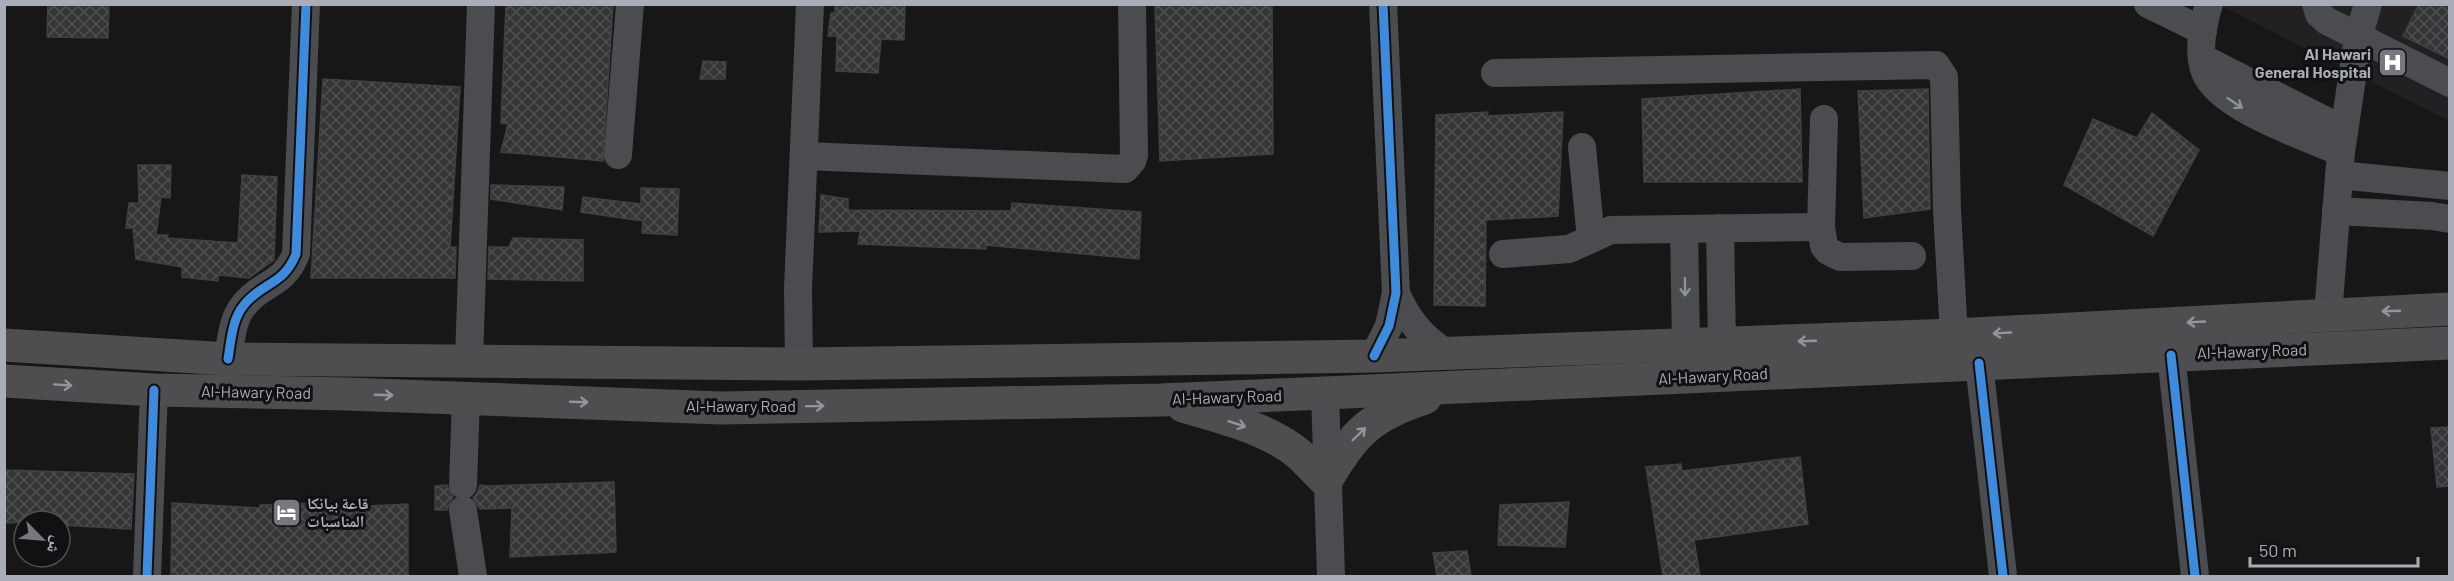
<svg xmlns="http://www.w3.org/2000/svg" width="2454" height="581" font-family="Barlow,'Noto Naskh Arabic',sans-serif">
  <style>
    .built { fill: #212123 }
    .building { fill: url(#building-cross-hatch); stroke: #3f4043; stroke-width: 1.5 }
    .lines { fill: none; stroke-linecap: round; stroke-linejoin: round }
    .minor { stroke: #4b4c50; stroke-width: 28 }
    .highway { stroke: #4e4e51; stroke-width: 33 }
    .cycleway-casing { stroke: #111113; stroke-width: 13 }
    .cycleway { stroke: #408adc; stroke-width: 9 }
    .oneway { stroke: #8c9099 }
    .oneway2 { stroke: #92959e }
    .labels { text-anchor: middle; stroke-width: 6; stroke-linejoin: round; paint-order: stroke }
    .poi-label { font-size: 16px; font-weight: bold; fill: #a8adb8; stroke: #111113; text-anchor: end }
    .street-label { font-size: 16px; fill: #a8adb8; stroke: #111113 }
  </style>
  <defs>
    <pattern id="building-cross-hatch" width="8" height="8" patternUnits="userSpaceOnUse" patternTransform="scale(1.5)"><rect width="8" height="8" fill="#353536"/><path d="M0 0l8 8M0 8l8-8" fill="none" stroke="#4f5051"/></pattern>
  </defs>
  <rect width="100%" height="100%" fill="#171717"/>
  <path class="built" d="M2220 5H2449V121Z"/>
  <g class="building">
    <path d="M48 4H109L108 38 47 37Z"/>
    <path d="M506 4H613L603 161 501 152 508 124 501 123Z"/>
    <path d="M835 4H905L904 40 881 39 878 73 836 71 837 36H828L831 13H835Z"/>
    <path d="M1155 4H1272L1273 154 1160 161Z"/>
    <path d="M2419 4H2450V59L2403 36Z"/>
    <path d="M703 61 726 62 725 79H700Z"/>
    <path d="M323 79 460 87 450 247H456L455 278H311Z"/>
    <path d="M1800 89 1802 182H1644L1642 99Z"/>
    <path d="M1928 89 1930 209 1864 218 1858 91Z"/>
    <path d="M1488 112 1487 116 1563 112 1558 216 1486 220 1485 306 1434 305 1436 115Z"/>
    <path d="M2152 113 2199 150 2153 236 2064 185 2093 119 2137 138Z"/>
    <path d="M138 165H171L170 198 161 197 156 235H168L167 238 238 243 242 175 277 177 274 260 249 278 218 275V281L182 277V267L136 259 133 228H126L129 203H139Z"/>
    <path d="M491 185 564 187 562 210 491 199Z"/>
    <path d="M641 188 679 189 677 235 642 233 643 221 581 212 583 197 641 204Z"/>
    <path d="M821 195 848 199V210L1011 211 1012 203 1141 212 1139 259 986 245V249L858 244 860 231 819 232Z"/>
    <path d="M513 238 583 240V281L488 279 489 247H509Z"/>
    <path d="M2450 427V486L2437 487 2431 428Z"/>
    <path d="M1800 457 1808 524 1694 540 1700 576H1663L1646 467 1681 464 1682 471Z"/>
    <path d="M4 470 134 474 131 529 60 525V521L4 523Z"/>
    <path d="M614 482 616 552 510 557 512 508 480 509 473 498 477 493 480 485 488 486Z"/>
    <path d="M447 485 453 497 447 510H435V486Z"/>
    <path d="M1569 502 1565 547 1498 545 1500 505Z"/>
    <path d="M172 503 260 508V505L328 503V508L408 504V576H171Z"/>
    <path d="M1467 551 1471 576H1437L1433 553Z"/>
  </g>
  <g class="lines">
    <g class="minor">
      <path d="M2148 4 2203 31"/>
      <path d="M2209 4C2203 24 2197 52 2205 72 2219 108 2306 137 2341 152"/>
      <path d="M2316 4 2319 14 2327 21 2450 83"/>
      <path d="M2202 58 2344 130"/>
      <path d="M1495 73 1936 65 1944 77 1947 210 1954 335"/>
      <path d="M1824 119 1821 227 1824 246 1828 251 1840 257 1912 256"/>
      <path d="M1582 147 1591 239"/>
      <path d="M618 155 630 4"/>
      <path d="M804 156 1125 169 1132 161 1134 155 1132 4"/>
      <path d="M2339 175 2450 186"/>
      <path d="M2336 211 2432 216 2450 219"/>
      <path d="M1720 228 1722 344"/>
      <path d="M1684 229 1686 345"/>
      <path d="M1503 254 1569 249 1611 230 1821 227"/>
      <path d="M1396 293C1407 319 1422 338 1447 353"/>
      <path d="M2328 314 2341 152 2358 38 2368 4"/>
      <path d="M2171 355 2195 576"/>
      <path d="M1374 356 1389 326 1396 293 1383 4"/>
      <path d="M228 359C231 341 232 319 244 305 262 282 283 286 296 254L306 4"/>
      <path d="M469 360 481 4"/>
      <path d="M1979 363 2003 576"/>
      <path d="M799 364 798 289 810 4"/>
      <path d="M1325 393 1331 576"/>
      <path d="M463 485 466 398"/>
      <path d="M463 510 473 576"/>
      <path d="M147 576 154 390"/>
    </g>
    <g class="highway">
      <path d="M4 345 228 359 799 364 1374 356 1954 335 2450 309"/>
      <path d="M4 381 154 390 347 394 721 408 1161 400 1325 393 2450 343"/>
      <path d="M1183 406C1221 418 1269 428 1300 455 1309 463 1317 473 1326 481 1353 433 1372 415 1425 398"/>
    </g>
    <defs>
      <g id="cycleway">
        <path d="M2171 355 2195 576"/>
        <path d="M1374 356 1389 326 1396 293 1383 4"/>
        <path d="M228 359C231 341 232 319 244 305 262 282 283 286 296 254L306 4"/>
        <path d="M1979 363 2003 576"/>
        <path d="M147 576 154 390"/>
      </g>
    </defs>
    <use href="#cycleway" class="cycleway-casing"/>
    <use href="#cycleway" class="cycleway"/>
  </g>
  <defs><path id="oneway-shaft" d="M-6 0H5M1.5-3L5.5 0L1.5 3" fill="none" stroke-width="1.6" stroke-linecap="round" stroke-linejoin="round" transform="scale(1.5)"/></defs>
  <g class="oneway">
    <use href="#oneway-shaft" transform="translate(2235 103) rotate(34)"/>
    <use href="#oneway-shaft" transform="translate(1685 287) rotate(89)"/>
  </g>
  <g class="oneway2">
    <use href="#oneway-shaft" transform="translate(2391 311) rotate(178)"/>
    <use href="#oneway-shaft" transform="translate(2196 322) rotate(177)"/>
    <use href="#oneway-shaft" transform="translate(2002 333) rotate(177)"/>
    <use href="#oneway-shaft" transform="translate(1807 341) rotate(178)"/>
    <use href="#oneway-shaft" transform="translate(63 385) rotate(4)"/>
    <use href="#oneway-shaft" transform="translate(384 395) rotate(2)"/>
    <use href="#oneway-shaft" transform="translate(579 402) rotate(2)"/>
    <use href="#oneway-shaft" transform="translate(815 406) rotate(-1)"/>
    <use href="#oneway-shaft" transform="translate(1237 424) rotate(18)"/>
    <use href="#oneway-shaft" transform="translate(1359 434) rotate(-44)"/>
  </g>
  <defs>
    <symbol id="hospital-square" viewBox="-11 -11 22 22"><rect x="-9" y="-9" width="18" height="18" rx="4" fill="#757880" stroke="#111113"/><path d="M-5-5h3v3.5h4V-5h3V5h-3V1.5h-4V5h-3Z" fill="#fff"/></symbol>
    <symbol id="hotel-square" viewBox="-11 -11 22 22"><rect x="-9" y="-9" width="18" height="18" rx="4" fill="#757880" stroke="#111113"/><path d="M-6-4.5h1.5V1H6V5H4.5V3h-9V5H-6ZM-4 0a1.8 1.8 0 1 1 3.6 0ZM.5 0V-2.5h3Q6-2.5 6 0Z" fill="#fff"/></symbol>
  </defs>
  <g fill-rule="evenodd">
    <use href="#hospital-square" x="2376" y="46" width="33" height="33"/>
    <use href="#hotel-square" x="270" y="496" width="33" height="33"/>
  </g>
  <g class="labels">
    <g class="poi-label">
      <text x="2371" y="60">Al Hawari<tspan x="2371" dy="18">General Hospital</tspan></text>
      <text x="307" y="509" text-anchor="start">قاعة بيانكا<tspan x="307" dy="18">المناسبات</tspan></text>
    </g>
    <g class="street-label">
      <text transform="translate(2252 351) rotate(-2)" y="6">Al-Hawary Road</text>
      <text transform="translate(1713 376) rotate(-3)" y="6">Al-Hawary Road</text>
      <text transform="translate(256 392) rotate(1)" y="6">Al-Hawary Road</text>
      <text transform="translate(1227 397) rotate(-2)" y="6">Al-Hawary Road</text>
      <text x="741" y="412">Al-Hawary Road</text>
    </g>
  </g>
  <rect width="2454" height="581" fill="none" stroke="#a8adb8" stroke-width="12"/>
  <g transform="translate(42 539) rotate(115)"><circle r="28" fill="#111113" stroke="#4d4f55" stroke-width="1.5"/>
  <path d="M0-4.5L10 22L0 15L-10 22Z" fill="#757880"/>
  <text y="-9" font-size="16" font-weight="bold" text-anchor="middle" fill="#a8adb8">ش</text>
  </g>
  <path d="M2250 557v9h168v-9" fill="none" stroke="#a8adb8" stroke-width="3"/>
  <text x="2259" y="557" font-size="18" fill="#a8adb8" stroke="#111113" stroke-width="4.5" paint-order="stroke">50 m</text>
</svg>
